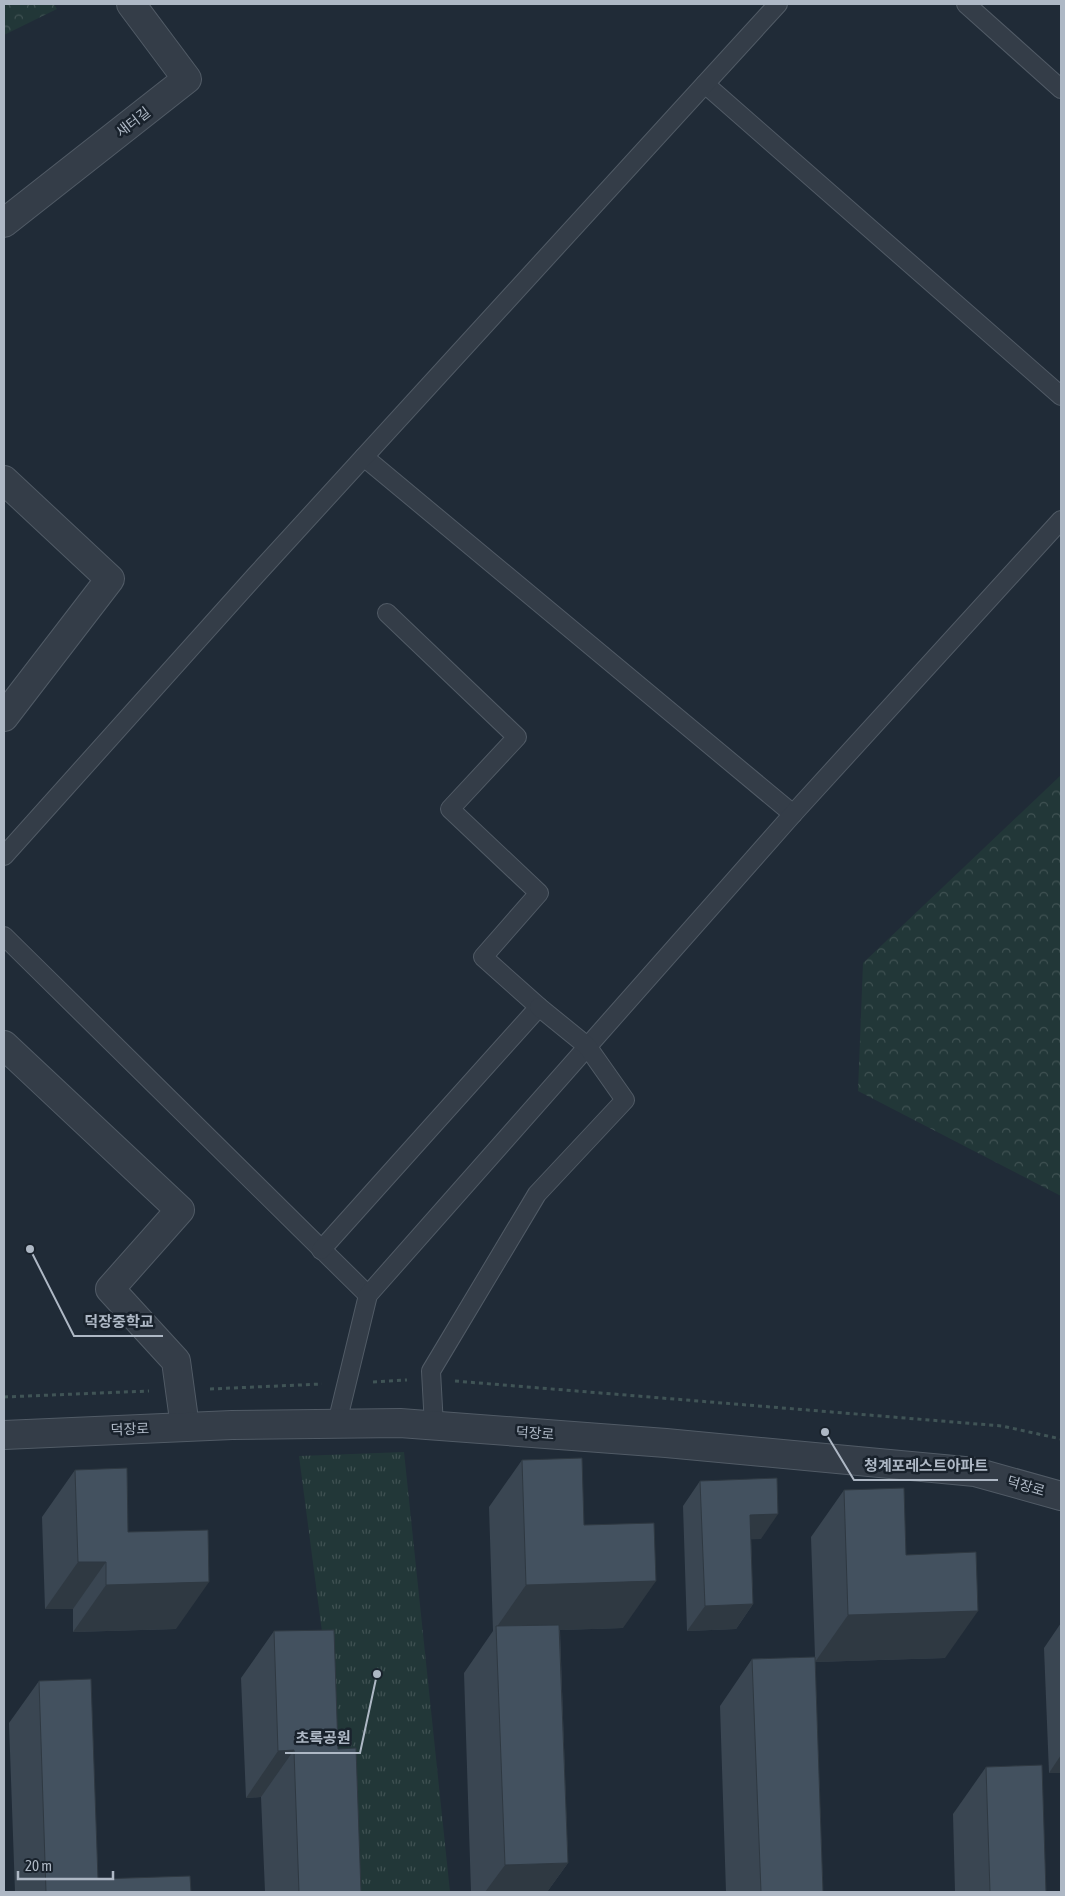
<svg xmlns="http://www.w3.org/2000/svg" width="1065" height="1896" font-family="'Asap Condensed','Noto Sans KR',sans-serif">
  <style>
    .forest { fill: url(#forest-crowns) }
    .park { fill: url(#park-tufts) }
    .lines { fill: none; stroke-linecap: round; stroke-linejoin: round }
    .service-casing { stroke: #515b66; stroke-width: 20 }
    .minor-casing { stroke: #515b66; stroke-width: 30 }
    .tertiary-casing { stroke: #515b66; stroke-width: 30 }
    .path { stroke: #405456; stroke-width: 3; stroke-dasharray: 4 4; stroke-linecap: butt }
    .service { stroke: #343d48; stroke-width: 18 }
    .minor { stroke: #343d48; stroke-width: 28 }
    .tertiary { stroke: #343d48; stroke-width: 28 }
    .wall { fill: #3a4652 }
    .shaded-wall { fill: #2f3942 }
    .building { fill: #43515f; stroke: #2f3942 }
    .labels { text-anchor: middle; stroke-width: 5; stroke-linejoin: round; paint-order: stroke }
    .street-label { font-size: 14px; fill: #aeb8c5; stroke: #19222c }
    .leader { fill: none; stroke: #aeb8c5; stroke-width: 2 }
    .callout-dot { fill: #aeb8c5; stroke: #19222c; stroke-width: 2 }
    .callout-label { font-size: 15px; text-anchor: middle; font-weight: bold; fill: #aeb8c5; stroke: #19222c; stroke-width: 5; stroke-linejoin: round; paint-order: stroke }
  </style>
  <defs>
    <pattern id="forest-crowns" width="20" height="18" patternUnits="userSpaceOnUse" patternTransform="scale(1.25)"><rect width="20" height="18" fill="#223738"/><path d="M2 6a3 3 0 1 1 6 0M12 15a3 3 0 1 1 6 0" fill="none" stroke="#405253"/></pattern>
    <pattern id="park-tufts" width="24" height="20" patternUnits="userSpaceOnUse" patternTransform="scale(1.25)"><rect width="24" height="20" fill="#223738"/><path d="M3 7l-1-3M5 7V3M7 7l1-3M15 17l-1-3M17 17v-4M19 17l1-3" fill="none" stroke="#405253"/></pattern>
  </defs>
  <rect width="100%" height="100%" fill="#202b37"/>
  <g class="forest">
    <path d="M4 4H54L57 9 4 35Z"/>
    <path d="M1061 775V1196L858 1091 863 963Z"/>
  </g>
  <path class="park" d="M404 1452 450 1892H356L299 1456Z"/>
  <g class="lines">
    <defs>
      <g id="service">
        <path d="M966 4 1061 89"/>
        <path d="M705 84 1061 396"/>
        <path d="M364 457 793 814"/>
        <path d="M4 856 256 575 778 4"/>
        <path d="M4 936 368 1295"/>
        <path d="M321 1250 539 1007 483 957 539 893 450 809 517 737 387 613"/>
        <path d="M337 1423 368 1295 793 814 1061 520"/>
        <path d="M434 1426 431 1371 537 1194 625 1100 587 1046 539 1007"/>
      </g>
      <g id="minor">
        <path d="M4 223 187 79 131 4"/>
        <path d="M4 480 110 579 4 717"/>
        <path d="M4 1045 180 1210 110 1289 176 1361 185 1427"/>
      </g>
      <path id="tertiary" d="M4 1435 232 1425 400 1423 666 1443 975 1472 1061 1496"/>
    </defs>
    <use href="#service" class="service-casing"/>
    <use href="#minor" class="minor-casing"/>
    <use href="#tertiary" class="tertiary-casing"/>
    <g class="path">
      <path d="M455 1381 1002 1426 1061 1439"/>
      <path d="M373 1382 407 1380"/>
      <path d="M210 1389 322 1384"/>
      <path d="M4 1397 149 1391"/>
    </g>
    <use href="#service" class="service"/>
    <use href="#minor" class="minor"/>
    <use href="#tertiary" class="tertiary"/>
  </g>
  <g class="wall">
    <path d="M522 1460 584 1525 623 1628 560 1630 568 1863 547 1892H471L464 1673 493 1631 489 1507Z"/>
    <path d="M75 1470 128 1532 176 1629 73 1632V1609H45L42 1517Z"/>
    <path d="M700 1481 761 1539H751L753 1604 736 1629 687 1631 683 1506Z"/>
    <path d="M844 1490 906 1555 945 1658 815 1662 823 1892H726L720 1706 752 1659 815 1657 811 1537Z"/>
    <path d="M1061 1623V1773H1049L1044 1648Z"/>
    <path d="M274 1631 338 1749 361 1892H265L261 1797 246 1798 241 1678Z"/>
    <path d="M39 1681 98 1879 191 1892H15L9 1723Z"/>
    <path d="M986 1767 1046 1892H955L953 1814Z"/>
  </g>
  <g class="shaded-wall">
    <path d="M778 1514 761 1539 733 1540 750 1515Z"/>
    <path d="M78 1562H106L73 1609H45Z"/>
    <path d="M656 1581 623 1628 497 1632 496 1628 526 1585Z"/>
    <path d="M209 1582 176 1629 73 1632 106 1585Z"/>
    <path d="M753 1604 736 1629 687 1631 705 1606Z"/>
    <path d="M978 1611 945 1658 815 1662 848 1615Z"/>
    <path d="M294 1750 261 1797 246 1798 278 1751Z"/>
    <path d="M1061 1755V1773H1049Z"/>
    <path d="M568 1863 547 1892H485L505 1865Z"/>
  </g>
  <g class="building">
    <path d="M582 1458 584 1525 654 1523 656 1581 526 1585 522 1460Z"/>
    <path d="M127 1468 128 1532 208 1530 209 1582 106 1585V1562H78L75 1470Z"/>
    <path d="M777 1478 778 1514 750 1515 753 1604 705 1606 700 1481Z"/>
    <path d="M904 1488 906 1555 976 1552 978 1611 848 1615 844 1490Z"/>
    <path d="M559 1625 568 1863 505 1865 496 1626Z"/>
    <path d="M334 1630 338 1749 356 1748 361 1892H299L294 1750 278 1751 274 1631Z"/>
    <path d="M815 1657 823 1892H761L752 1659Z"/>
    <path d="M91 1679 98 1879 190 1876 191 1892H46L39 1681Z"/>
    <path d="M1042 1765 1046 1892H990L986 1767Z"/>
  </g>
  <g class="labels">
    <g class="street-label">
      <text transform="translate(133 122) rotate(-38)" y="5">새터길</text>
      <text transform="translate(130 1429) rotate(-2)" y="5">덕장로</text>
      <text transform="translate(535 1433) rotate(4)" y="5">덕장로</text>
      <text transform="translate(1026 1486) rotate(16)" y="5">덕장로</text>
    </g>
  </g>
  <path class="leader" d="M30 1249L74 1336H163M825 1432L854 1480H998M377 1674L360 1753H285"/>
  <g class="callout-dot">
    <circle cx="30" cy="1249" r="5"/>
    <circle cx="825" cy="1432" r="5"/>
    <circle cx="377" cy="1674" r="5"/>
  </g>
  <g class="callout-label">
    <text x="119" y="1327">덕장중학교</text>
    <text x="926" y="1471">청계포레스트아파트</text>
    <text x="323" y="1743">초록공원</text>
  </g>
  <rect width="1065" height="1896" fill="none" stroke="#aeb8c5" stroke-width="10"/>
  <path d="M18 1871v8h95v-8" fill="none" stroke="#aeb8c5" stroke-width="2.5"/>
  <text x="25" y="1871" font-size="15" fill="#aeb8c5" stroke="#19222c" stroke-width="4" paint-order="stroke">20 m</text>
</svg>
